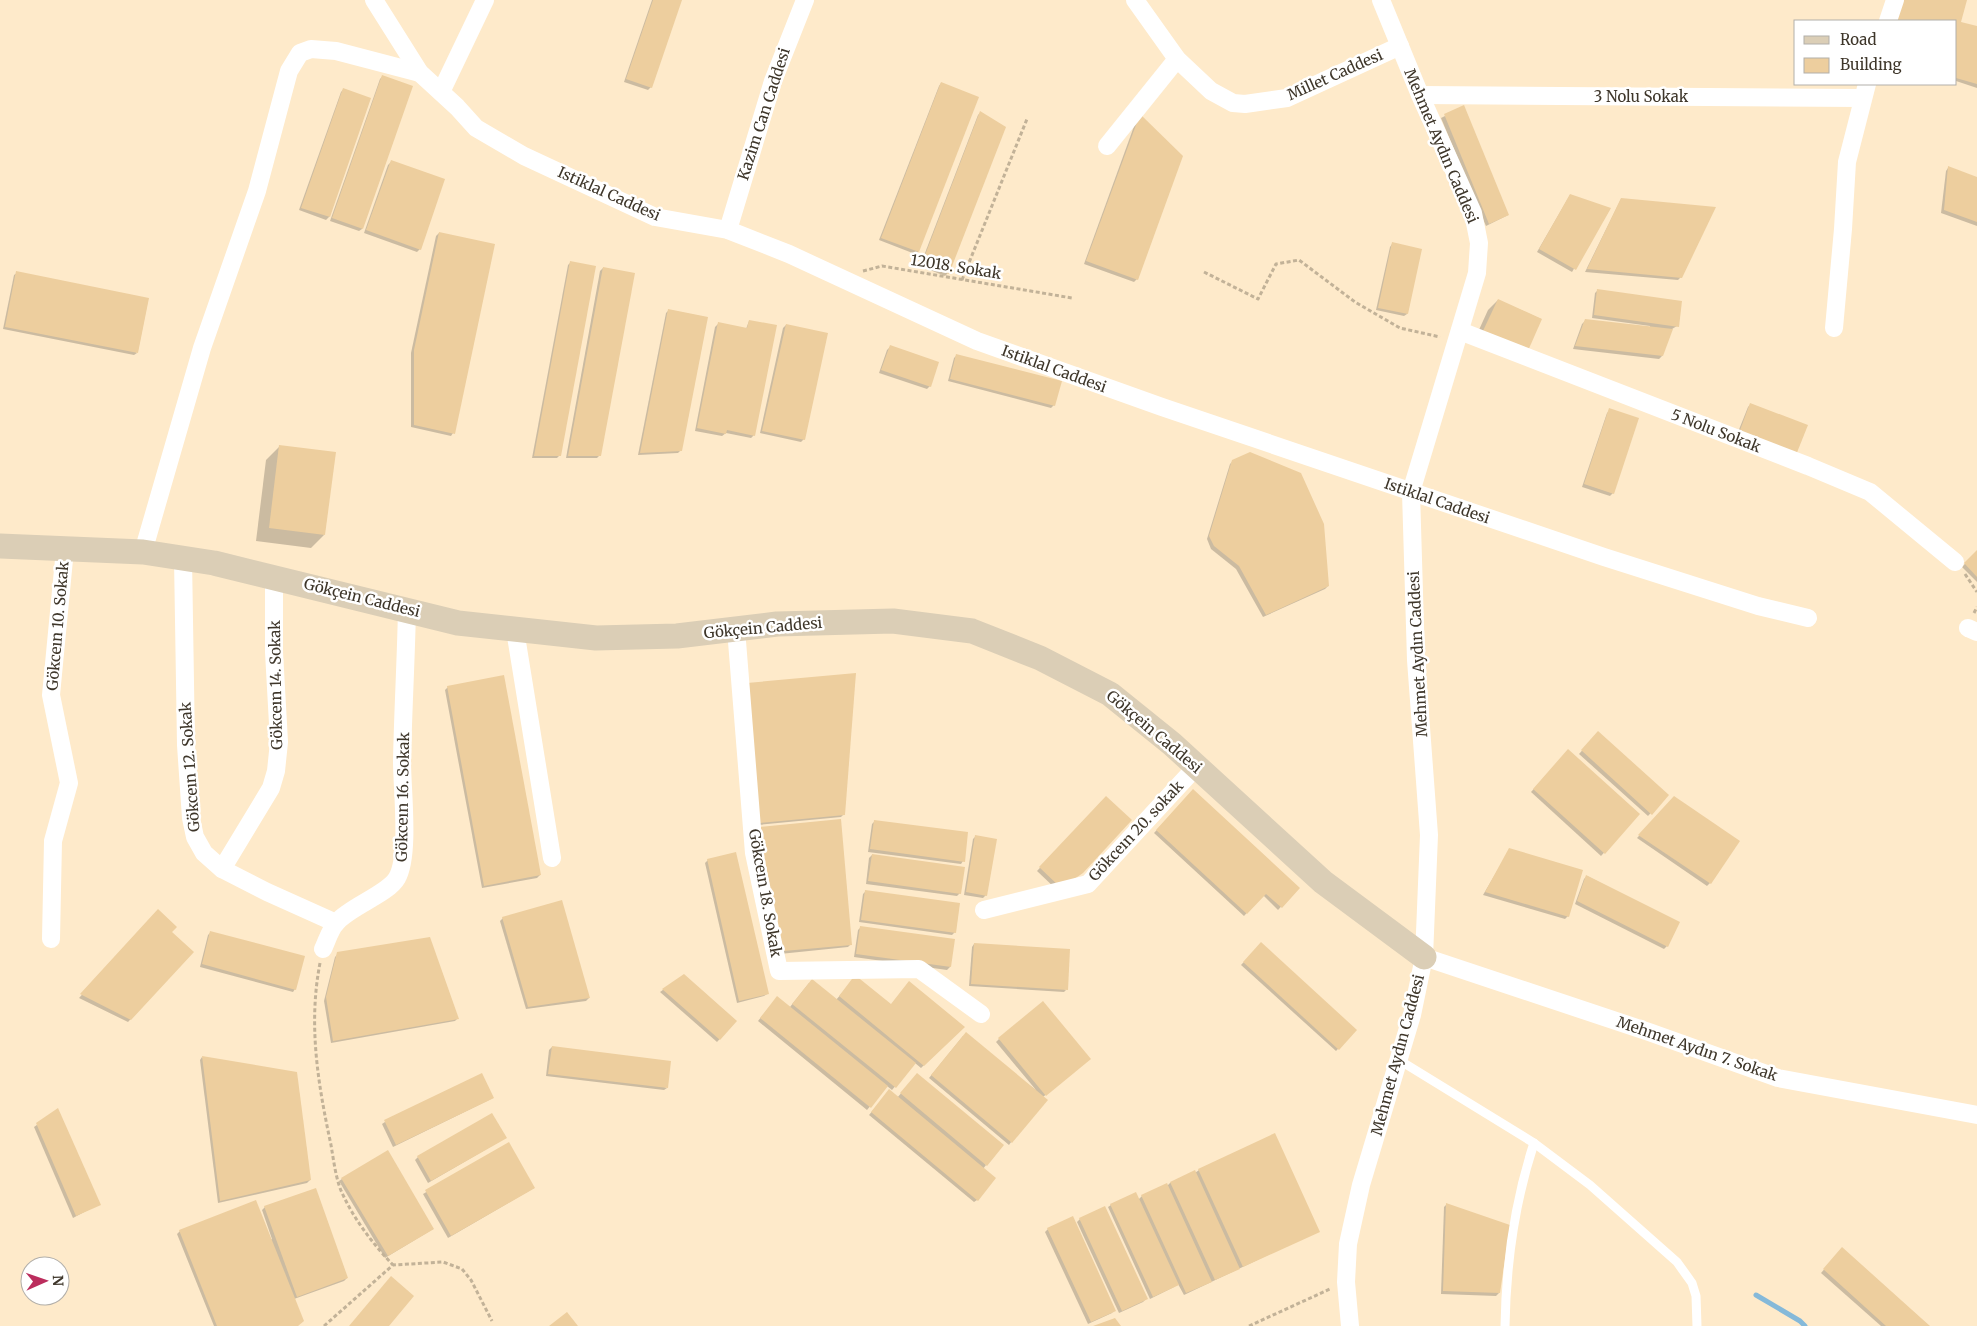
<svg xmlns="http://www.w3.org/2000/svg" width="1977" height="1326" font-family="Merriweather,serif">
  <style>
    .shadow { fill: #0003 }
    .lines { fill: none; stroke-linecap: round; stroke-linejoin: round }
    .stream { stroke: #85b9d9; stroke-width: 5 }
    .building { fill: #edce9e }
    .path { stroke: #c2b298; stroke-width: 3; stroke-dasharray: 4 2.5; stroke-linecap: butt }
    .lane { stroke: #fff; stroke-width: 9 }
    .street { stroke: #fff; stroke-width: 18 }
    .secondary { stroke: #dbceb6; stroke-width: 25 }
    .labels { text-anchor: middle; stroke-width: 5; stroke-linejoin: round; paint-order: stroke }
    .street-label { font-size: 15px; fill: #3e362a; stroke: #fff }
  </style>
  <rect width="100%" height="100%" fill="#feeaca"/>
  <g class="shadow">
    <path d="M652 0H681L651 87 648 90 624 82Z"/>
    <path d="M1965 0 1959 22 1977 28V88L1956 81V21H1894Z"/>
    <path d="M383 76 362 229 359 231 330 221 380 79Z"/>
    <path d="M941 83 918 252 915 254 879 240 939 86Z"/>
    <path d="M344 89 370 99 329 217 326 220 299 210 341 92Z"/>
    <path d="M1463 107 1508 215 1486 226 1441 118Z"/>
    <path d="M980 113 948 273 945 276 920 266 978 115Z"/>
    <path d="M1137 118V279L1134 282 1084 264Z"/>
    <path d="M391 162 420 249 417 252 364 233 388 165Z"/>
    <path d="M1948 168 1977 178V226L1941 213 1946 171Z"/>
    <path d="M1570 195 1610 209 1572 272 1537 252Z"/>
    <path d="M1621 199 1681 277 1678 280 1585 272Z"/>
    <path d="M439 233 453 433 451 436 411 427V353L436 236Z"/>
    <path d="M1392 244 1407 314 1404 316 1376 310 1390 247Z"/>
    <path d="M571 262 560 455 557 458H532L568 265Z"/>
    <path d="M603 268 600 455 597 458H566L600 271Z"/>
    <path d="M17 273 137 353 134 355 3 329 14 275Z"/>
    <path d="M1598 290 1677 326 1672 329 1662 356 1659 359 1573 349 1582 324 1585 321 1650 328V326L1592 318 1595 293Z"/>
    <path d="M1498 300 1541 319 1473 343 1488 310Z"/>
    <path d="M669 310 681 450 678 453 638 455 666 313Z"/>
    <path d="M749 321 754 435 751 438 726 433 722 436 695 431 715 327 718 324 746 329Z"/>
    <path d="M786 325 804 439 801 442 760 433 783 328Z"/>
    <path d="M890 347 930 386 927 389 879 373 887 350Z"/>
    <path d="M957 355 1054 405 1051 408 948 381 954 358Z"/>
    <path d="M1751 404 1806 426 1738 432 1748 407Z"/>
    <path d="M1610 410 1613 493 1610 496 1582 487 1607 413Z"/>
    <path d="M280 446 324 535 311 548 256 541 266 460Z"/>
    <path d="M1233 461 1328 586 1325 589 1263 617 1236 569 1211 549 1207 539 1230 464Z"/>
    <path d="M1977 551V582L1962 567Z"/>
    <path d="M448 687 540 875 537 878 482 888 445 690Z"/>
    <path d="M745 687 844 814 841 817 758 825Z"/>
    <path d="M1598 733 1667 795 1648 816 1579 754Z"/>
    <path d="M1568 751 1639 814 1601 856 1531 792Z"/>
    <path d="M1193 791 1298 888 1278 910 1263 895 1244 916 1154 833Z"/>
    <path d="M1106 797 1057 890 1037 871Z"/>
    <path d="M1674 798 1710 883 1707 886 1637 838Z"/>
    <path d="M875 821 963 861 961 864 868 852 872 824Z"/>
    <path d="M761 828 851 944 848 947 770 955Z"/>
    <path d="M976 836 986 895 983 898 964 895 973 839Z"/>
    <path d="M1510 849 1568 916 1565 919 1483 895Z"/>
    <path d="M872 855 960 893 957 896 866 884 869 858Z"/>
    <path d="M708 860 767 994 764 996 737 1003 705 863Z"/>
    <path d="M1587 876 1678 923 1667 946 1664 949 1575 904 1584 879Z"/>
    <path d="M865 892 955 932 952 935 859 922 863 894Z"/>
    <path d="M158 911 171 932 192 952 128 1022 79 998Z"/>
    <path d="M503 918 589 998 586 1001 526 1009 500 921Z"/>
    <path d="M861 927 953 940 950 967 947 970 854 957 858 930Z"/>
    <path d="M211 932 295 989 293 992 200 967 208 935Z"/>
    <path d="M974 944 1066 990 1064 992 969 986 972 947Z"/>
    <path d="M1261 944 1356 1030 1336 1051 1241 965Z"/>
    <path d="M338 954 457 1019 455 1021 331 1043 324 1001 335 957Z"/>
    <path d="M684 975 736 1021 717 1042 660 992Z"/>
    <path d="M853 980 890 1005 963 1027 921 1068 915 1063 892 1090 887 1086 867 1110 758 1021 775 1000 790 1007 809 983 836 1000Z"/>
    <path d="M963 1036 1036 1090 996 1042 999 1039 1086 1061 1043 1097 1009 1145 929 1078Z"/>
    <path d="M552 1047 667 1088 664 1090 546 1076 549 1050Z"/>
    <path d="M202 1057 310 1180 307 1183 218 1203 200 1060Z"/>
    <path d="M915 1077 986 1165 983 1169 977 1200 974 1202 869 1115 887 1094 897 1098Z"/>
    <path d="M493 1098 393 1147 382 1124 385 1122Z"/>
    <path d="M58 1110 99 1204 73 1218 34 1127Z"/>
    <path d="M502 1140 428 1183 415 1160 418 1157Z"/>
    <path d="M509 1144 534 1188 448 1238 423 1194Z"/>
    <path d="M1199 1170 1318 1231 1184 1295 1178 1284 1174 1287 1150 1299 1108 1207 1111 1205 1138 1200 1142 1196 1167 1186 1170 1183 1195 1172V1173Z"/>
    <path d="M342 1179 433 1229 385 1258 339 1181Z"/>
    <path d="M1447 1204 1499 1293 1496 1296 1441 1294 1444 1207Z"/>
    <path d="M265 1207 347 1278 344 1281 294 1299 297 1326H214L177 1234 180 1231 270 1240 272 1239 262 1210Z"/>
    <path d="M1080 1219 1146 1299 1143 1302 1119 1313 1077 1222Z"/>
    <path d="M1048 1229 1114 1310 1112 1313 1088 1324 1045 1232Z"/>
    <path d="M1842 1249 1929 1326H1881L1821 1273Z"/>
  </g>
  <g class="lines">
    <path class="stream" d="M1756 1295 1800 1321 1805 1326"/>
  </g>
  <g class="building">
    <path d="M653 0H682L652 88 626 79Z"/>
    <path d="M1901 0H1967L1961 22 1977 26V84L1956 78V21H1895Z"/>
    <path d="M382 75 413 86 363 229 332 218Z"/>
    <path d="M941 82 979 97 919 252 881 238Z"/>
    <path d="M343 88 371 98 330 217 301 208Z"/>
    <path d="M1464 105 1509 215 1489 224 1444 114Z"/>
    <path d="M980 111 1006 127 949 274 922 263Z"/>
    <path d="M1140 114 1183 156 1138 280 1086 261Z"/>
    <path d="M391 160 445 179 421 250 366 230Z"/>
    <path d="M1948 166 1977 177V222L1944 210Z"/>
    <path d="M1570 194 1611 208 1576 270 1539 249Z"/>
    <path d="M1621 198 1716 207 1682 278 1587 269Z"/>
    <path d="M439 232 495 244 455 434 414 425V350Z"/>
    <path d="M1392 242 1422 249 1408 314 1378 308Z"/>
    <path d="M570 261 596 266 561 456H534Z"/>
    <path d="M603 267 635 273 601 456H568Z"/>
    <path d="M16 271 149 298 138 353 5 327Z"/>
    <path d="M1597 289 1682 301 1679 327 1594 315Z"/>
    <path d="M1498 299 1542 319 1527 353 1482 333Z"/>
    <path d="M668 309 708 317 682 451 640 453Z"/>
    <path d="M1585 319 1673 329 1663 356 1575 346Z"/>
    <path d="M749 320 777 325 755 436 727 430 726 434 697 428 718 322 747 328Z"/>
    <path d="M786 324 828 333 805 440 762 431Z"/>
    <path d="M890 345 939 362 931 387 881 370Z"/>
    <path d="M956 354 1062 381 1055 406 950 379Z"/>
    <path d="M1750 403 1808 425 1796 455 1739 433Z"/>
    <path d="M1609 408 1639 418 1614 494 1584 484Z"/>
    <path d="M279 445 336 452 325 535 269 528Z"/>
    <path d="M1250 452 1301 473 1324 524 1329 586 1266 615 1239 566 1214 546 1209 536 1232 460Z"/>
    <path d="M1977 550V577L1964 563Z"/>
    <path d="M856 673 845 815 760 823 747 683Z"/>
    <path d="M504 675 541 875 484 886 447 686Z"/>
    <path d="M1598 731 1669 795 1652 815 1581 750Z"/>
    <path d="M1568 749 1640 814 1605 854 1533 789Z"/>
    <path d="M1193 789 1300 888 1282 908 1266 894 1247 914 1156 830Z"/>
    <path d="M1106 796 1132 820 1083 873 1061 888 1039 867Z"/>
    <path d="M1674 796 1740 841 1711 884 1638 835Z"/>
    <path d="M841 819 852 945 772 952 760 827Z"/>
    <path d="M874 820 968 832 965 862 870 849Z"/>
    <path d="M975 835 997 839 987 896 966 892Z"/>
    <path d="M1509 848 1583 870 1569 917 1485 892Z"/>
    <path d="M736 852 769 994 739 1001 707 859Z"/>
    <path d="M872 854 965 867 961 894 868 881Z"/>
    <path d="M1586 875 1680 922 1668 947 1577 901Z"/>
    <path d="M865 890 960 903 956 933 861 920Z"/>
    <path d="M562 900 590 998 528 1007 502 917Z"/>
    <path d="M158 909 177 927 172 932 194 952 131 1020 80 994Z"/>
    <path d="M860 926 955 939 951 967 856 954Z"/>
    <path d="M210 931 305 956 296 990 202 964Z"/>
    <path d="M430 937 459 1019 333 1041 326 997 337 952Z"/>
    <path d="M1261 942 1357 1030 1339 1050 1243 962Z"/>
    <path d="M974 943 1070 949 1068 990 971 984Z"/>
    <path d="M684 974 737 1021 720 1040 662 989Z"/>
    <path d="M855 975 891 1004 909 981 965 1027 924 1066 839 996Z"/>
    <path d="M812 979 916 1063 896 1088 792 1004Z"/>
    <path d="M777 996 888 1086 871 1108 760 1018Z"/>
    <path d="M1043 1001 1091 1059 1046 1096 998 1038Z"/>
    <path d="M966 1032 1048 1100 1012 1143 931 1075Z"/>
    <path d="M552 1046 671 1061 668 1088 548 1074Z"/>
    <path d="M202 1056 297 1072 311 1180 220 1201Z"/>
    <path d="M482 1073 494 1098 396 1145 384 1120Z"/>
    <path d="M917 1073 1004 1145 987 1166 900 1093Z"/>
    <path d="M889 1089 996 1178 978 1201 871 1112Z"/>
    <path d="M58 1108 101 1205 76 1216 36 1123Z"/>
    <path d="M492 1113 507 1138 431 1181 417 1156Z"/>
    <path d="M1275 1133 1320 1232 1243 1267 1198 1169Z"/>
    <path d="M509 1142 535 1188 451 1236 425 1190Z"/>
    <path d="M388 1150 434 1229 388 1256 341 1178Z"/>
    <path d="M1195 1170 1240 1269 1215 1280 1170 1182Z"/>
    <path d="M1167 1183 1212 1282 1186 1293 1141 1195Z"/>
    <path d="M316 1188 348 1278 297 1297 264 1206Z"/>
    <path d="M1136 1192 1179 1285 1153 1297 1110 1204Z"/>
    <path d="M256 1200 304 1321 298 1326H217L179 1230Z"/>
    <path d="M1446 1203 1510 1225 1500 1293 1443 1291Z"/>
    <path d="M1105 1206 1148 1299 1122 1311 1079 1218Z"/>
    <path d="M1073 1216 1116 1311 1091 1322 1047 1228Z"/>
    <path d="M1842 1247 1921 1318 1930 1326H1886L1823 1269Z"/>
    <path d="M391 1276 414 1296 389 1326H349Z"/>
    <path d="M567 1312 578 1326H549Z"/>
    <path d="M1115 1318 1121 1326H1093Z"/>
  </g>
  <g class="lines">
    <g class="path">
      <path d="M863 271 882 266 1072 298"/>
      <path d="M1204 272 1258 299 1276 264 1299 260 1355 302 1400 328 1440 337"/>
      <path d="M962 280 1027 119"/>
      <path d="M1965 574 1977 592"/>
      <path d="M1974 613 1977 607"/>
      <path d="M320 963C308 1025 318 1084 331 1145 334 1162 336 1182 344 1197 356 1222 374 1245 393 1265"/>
      <path d="M324 1326 393 1265 443 1262 462 1269 471 1280 492 1321"/>
      <path d="M1249 1326 1330 1289"/>
    </g>
    <g class="lane">
      <path d="M1399 1060 1534 1143 1590 1185 1677 1262 1692 1283 1696 1296 1697 1326"/>
      <path d="M1505 1326C1506 1265 1515 1201 1534 1143"/>
    </g>
    <g class="street">
      <path d="M374 0 420 73 457 107 476 128 524 156 655 217 728 230 789 254 977 341 1162 407 1604 557 1758 606 1808 618"/>
      <path d="M1135 0 1177 59 1211 91 1233 103 1245 104 1287 98 1400 46"/>
      <path d="M1888 21 1895 0"/>
      <path d="M441 92 485 0"/>
      <path d="M1420 95 1862 98"/>
      <path d="M1107 146 1177 59"/>
      <path d="M728 230 773 81 805 0"/>
      <path d="M1834 328 1843 229 1847 162 1867 84"/>
      <path d="M1460 331 1808 466 1870 492 1955 562"/>
      <path d="M143 552 202 348 257 191 289 71 300 53 311 49 336 51 420 73"/>
      <path d="M183 558 186 745 191 818 195 837 204 853 222 869 267 892 336 923"/>
      <path d="M1968 628 1977 632"/>
      <path d="M736 629 754 853 779 971 919 969 981 1014"/>
      <path d="M515 630 552 858"/>
      <path d="M222 869 271 788 276 771 279 742 274 652V577"/>
      <path d="M984 910 1088 884 1196 767"/>
      <path d="M51 939 53 841 69 783 51 695 65 549"/>
      <path d="M323 949C327 941 330 929 337 922 351 906 388 894 397 878 410 855 402 790 402 761 403 711 406 660 407 609"/>
      <path d="M1424 957 1649 1032 1778 1078 1977 1115"/>
      <path d="M1350 1326 1346 1282 1348 1244 1361 1185 1412 1015 1424 957 1429 835 1416 660 1411 492 1477 273 1479 243 1473 213 1420 95 1381 0"/>
    </g>
    <path class="secondary" d="M0 546 143 552 214 563 458 623 596 638 677 636 777 624 893 621 972 631 1040 658 1110 694 1172 744 1323 882 1424 957"/>
  </g>
  <g class="labels">
    <g class="street-label">
      <text transform="translate(1335 75) rotate(-24)" y="5">Millet Caddesi</text>
      <text x="1641" y="102">3 Nolu Sokak</text>
      <text transform="translate(764 114) rotate(-72)" y="5">Kazim Can Caddesi</text>
      <text transform="translate(1441 146) rotate(67)" y="5">Mehmet Aydın Caddesi</text>
      <text transform="translate(609 194) rotate(24)" y="5">Istiklal Caddesi</text>
      <text transform="translate(956 267) rotate(9)" y="5">12018. Sokak</text>
      <text transform="translate(1054 369) rotate(20)" y="5">Istiklal Caddesi</text>
      <text transform="translate(1716 431) rotate(21)" y="5">5 Nolu Sokak</text>
      <text transform="translate(1437 501) rotate(19)" y="5">Istiklal Caddesi</text>
      <text transform="translate(362 598) rotate(14)" y="5">Gökçein Caddesi</text>
      <text transform="translate(58 626) rotate(-85)" y="5">Gökceın 10. Sokak</text>
      <text transform="translate(763 628) rotate(-5)" y="5">Gökçein Caddesi</text>
      <text transform="translate(1418 654) rotate(-93)" y="5">Mehmet Aydın Caddesi</text>
      <text transform="translate(276 685) rotate(-91)" y="5">Gökceın 14. Sokak</text>
      <text transform="translate(1154 732) rotate(40)" y="5">Gökçein Caddesi</text>
      <text transform="translate(190 767) rotate(-94)" y="5">Gökceın 12. Sokak</text>
      <text transform="translate(403 797) rotate(-89)" y="5">Gökceın 16. Sokak</text>
      <text transform="translate(1136 831) rotate(-47)" y="5">Gökceın 20. sokak</text>
      <text transform="translate(765 893) rotate(80)" y="5">Gökceın 18. Sokak</text>
      <text transform="translate(1697 1049) rotate(19)" y="5">Mehmet Aydın 7. Sokak</text>
      <text transform="translate(1398 1055) rotate(-75)" y="5">Mehmet Aydın Caddesi</text>
    </g>
  </g>
  <rect x="1794" y="20" width="162" height="65" fill="#ffffff" stroke="#b2afaa"/>
  <rect x="1804" y="36" width="25" height="8" fill="#dbceb6" stroke="#b2afaa"/>
  <text x="1840" y="45" font-size="15" fill="#3e362a">Road</text>
  <rect x="1804" y="58" width="25" height="15" fill="#edce9e" stroke="#b2afaa"/>
  <text x="1840" y="70" font-size="15" fill="#3e362a">Building</text>
  <g transform="translate(45 1281) rotate(88)"><circle r="24" fill="#ffffff" stroke="#b2afaa"/>
  <path d="M0-4L9 19L0 12L-9 19Z" fill="#bb2d5d"/>
  <text y="-8" font-size="14" font-weight="bold" text-anchor="middle" fill="#3e362a">N</text>
  </g>
</svg>
